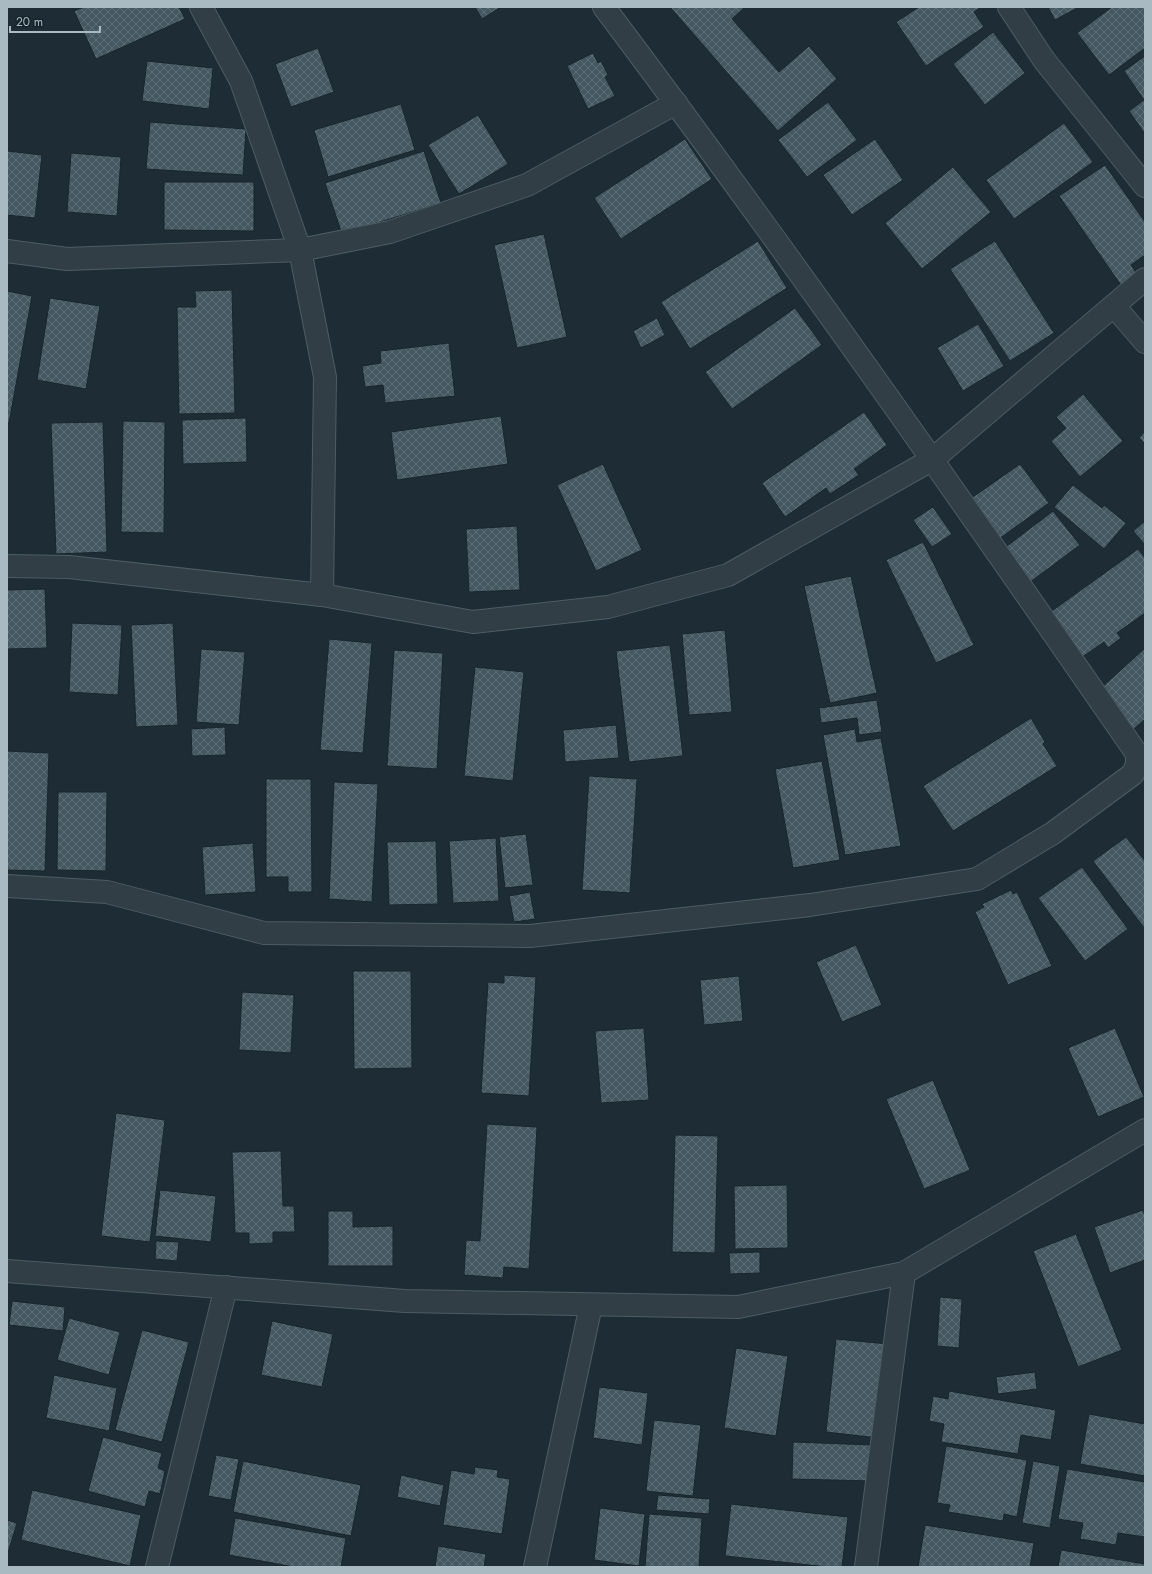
<svg xmlns="http://www.w3.org/2000/svg" width="1152" height="1574" font-family="Jost,sans-serif">
  <style>
    .building { fill: url(#building-cross-hatch); stroke: #19252c }
    .lines { fill: none; stroke-linecap: round; stroke-linejoin: round }
    .minor-casing { stroke: #4e5c64; stroke-width: 24 }
    .minor { stroke: #313e46; stroke-width: 22 }
  </style>
  <defs>
    <pattern id="building-cross-hatch" width="8" height="8" patternUnits="userSpaceOnUse"><rect width="8" height="8" fill="#455861"/><path d="M0 0l8 8M0 8l8-8" fill="none" stroke="#5d6e76"/></pattern>
  </defs>
  <rect width="100%" height="100%" fill="#1e2d35"/>
  <g class="building">
    <path d="M84 7H179L185 19 96 59 74 11Z"/>
    <path d="M475 7H501L482 19Z"/>
    <path d="M670 7H745L732 19 779 72 809 46 837 79 778 131Z"/>
    <path d="M919 7H979L980 8 974 12 984 27 926 66 896 22Z"/>
    <path d="M1048 7H1079L1055 20Z"/>
    <path d="M1112 7H1145V48L1109 75 1077 33Z"/>
    <path d="M993 32 1025 73 985 105 953 64Z"/>
    <path d="M318 48 334 92 291 107 275 64Z"/>
    <path d="M593 53 598 63 601 61 608 75 605 77 615 96 588 109 567 66Z"/>
    <path d="M1145 56V134L1129 111 1144 100 1124 71Z"/>
    <path d="M147 61 213 68 209 109 142 101Z"/>
    <path d="M828 102 857 140 807 177 778 140Z"/>
    <path d="M401 104 415 150 328 177 314 130Z"/>
    <path d="M478 115 508 164 459 194 428 145Z"/>
    <path d="M150 122 246 129 243 175 146 169Z"/>
    <path d="M1064 123 1093 162 1014 219 986 180Z"/>
    <path d="M685 139 712 179 621 239 594 198Z"/>
    <path d="M875 139 903 180 852 215 823 175Z"/>
    <path d="M7 151 42 155 35 218 7 215Z"/>
    <path d="M424 151 441 203 342 234 325 183Z"/>
    <path d="M71 153 121 157 117 216 67 212Z"/>
    <path d="M1105 165 1145 222V255L1131 265 1141 280 1125 291 1059 196Z"/>
    <path d="M953 167 991 212 922 269 885 223Z"/>
    <path d="M164 182H254V231L164 230Z"/>
    <path d="M544 234 567 337 517 348 494 245Z"/>
    <path d="M758 241 787 288 690 349 661 302Z"/>
    <path d="M995 241 1054 333 1010 361 950 269Z"/>
    <path d="M232 290 235 413 179 414 177 307H196L195 291Z"/>
    <path d="M7 291 32 296 9 423 7 422Z"/>
    <path d="M50 298 100 306 86 389 37 380Z"/>
    <path d="M795 308 822 345 732 409 705 372Z"/>
    <path d="M657 318 665 335 641 348 633 331Z"/>
    <path d="M978 324 1004 366 963 391 937 348Z"/>
    <path d="M449 343 455 396 385 403 383 385 365 387 362 366 381 363 380 351Z"/>
    <path d="M1083 394 1123 441 1080 477 1051 441 1066 428 1056 417Z"/>
    <path d="M864 412 887 445 854 469 859 475 830 494 826 488 785 517 762 483Z"/>
    <path d="M501 416 508 464 397 480 391 432Z"/>
    <path d="M246 418 247 462 183 464 182 420Z"/>
    <path d="M123 421 165 422 164 533 121 532Z"/>
    <path d="M103 422 107 552 56 554 51 423Z"/>
    <path d="M1145 431V444L1139 438Z"/>
    <path d="M603 464 642 550 596 571 557 485Z"/>
    <path d="M1020 464 1049 503 999 539 970 499Z"/>
    <path d="M1073 485 1102 508 1104 505 1126 523 1104 549 1054 507Z"/>
    <path d="M933 507 952 534 932 547 913 520Z"/>
    <path d="M1053 511 1080 545 1029 583 1003 549Z"/>
    <path d="M1145 521V545L1133 531Z"/>
    <path d="M517 526 520 590 469 592 466 529Z"/>
    <path d="M923 542 974 645 936 663 886 560Z"/>
    <path d="M1138 549 1145 558V613L1117 633 1121 638 1108 648 1104 642 1081 658 1049 613Z"/>
    <path d="M851 576 877 693 830 703 804 586Z"/>
    <path d="M45 589 47 648 7 649V590Z"/>
    <path d="M72 623 122 625 118 695 69 692Z"/>
    <path d="M173 623 178 725 136 727 131 625Z"/>
    <path d="M725 630 732 712 689 715 682 634Z"/>
    <path d="M329 639 372 643 363 753 320 750Z"/>
    <path d="M670 645 683 756 629 762 616 651Z"/>
    <path d="M1145 648V719L1134 729 1099 690Z"/>
    <path d="M201 649 245 652 239 725 196 722Z"/>
    <path d="M394 650 443 653 437 769 387 766Z"/>
    <path d="M475 667 524 672 513 781 464 776Z"/>
    <path d="M877 700 882 732 859 735 857 718 821 723 819 708Z"/>
    <path d="M1031 718 1045 742 1043 744 1057 766 953 831 923 786Z"/>
    <path d="M616 725 619 758 565 762 563 730Z"/>
    <path d="M225 727 226 755 192 756 191 729Z"/>
    <path d="M855 729 857 742 881 738 901 846 845 855 823 735Z"/>
    <path d="M7 751 49 753 45 871 7 870Z"/>
    <path d="M822 761 840 860 793 868 775 769Z"/>
    <path d="M589 776 637 779 630 893 582 890Z"/>
    <path d="M266 779H311L312 892H288V877H266Z"/>
    <path d="M334 782 378 784 372 902 329 899Z"/>
    <path d="M58 792H107L106 871 57 870Z"/>
    <path d="M526 834 533 885 505 888 499 837Z"/>
    <path d="M1126 837 1145 861V929L1093 861Z"/>
    <path d="M496 838 499 901 453 903 449 841Z"/>
    <path d="M436 841 438 904 389 905 387 842Z"/>
    <path d="M253 843 256 892 205 895 202 847Z"/>
    <path d="M1082 867 1128 929 1085 961 1038 898Z"/>
    <path d="M1011 890 1013 894 1017 892 1052 966 1008 985 975 912 984 907 982 904Z"/>
    <path d="M530 892 535 919 514 922 509 896Z"/>
    <path d="M856 945 882 1005 842 1022 816 962Z"/>
    <path d="M353 971H411L412 1068 354 1069Z"/>
    <path d="M504 975 536 977 529 1096 481 1093 488 982 504 983Z"/>
    <path d="M739 976 743 1021 704 1025 700 980Z"/>
    <path d="M242 992 294 995 291 1053 239 1050Z"/>
    <path d="M644 1028 649 1100 601 1103 595 1031Z"/>
    <path d="M1115 1028 1144 1097 1098 1117 1068 1048Z"/>
    <path d="M933 1080 970 1170 924 1189 886 1099Z"/>
    <path d="M116 1113 165 1120 150 1242 101 1236Z"/>
    <path d="M487 1124 537 1127 529 1269 504 1267 503 1278 464 1275 466 1240 480 1241Z"/>
    <path d="M675 1135 718 1136 715 1253 672 1252Z"/>
    <path d="M281 1151 283 1206H294L295 1232H273V1243L249 1244V1233H235L232 1152Z"/>
    <path d="M787 1185 788 1248 735 1249 734 1186Z"/>
    <path d="M160 1190 216 1196 211 1242 155 1236Z"/>
    <path d="M1143 1210 1145 1216V1260L1110 1273 1094 1227Z"/>
    <path d="M328 1211H353V1227L393 1226V1266H328Z"/>
    <path d="M1076 1234 1122 1350 1078 1367 1033 1251Z"/>
    <path d="M156 1241 179 1242 177 1261 155 1259Z"/>
    <path d="M760 1252V1273L730 1274 729 1253Z"/>
    <path d="M940 1297 962 1299 959 1348 937 1346Z"/>
    <path d="M12 1301 65 1307 63 1331 9 1325Z"/>
    <path d="M69 1318 120 1332 109 1375 57 1360Z"/>
    <path d="M272 1321 333 1334 322 1387 261 1375Z"/>
    <path d="M142 1330 189 1342 162 1442 115 1430Z"/>
    <path d="M836 1339 888 1344 878 1438 826 1432Z"/>
    <path d="M736 1348 788 1356 776 1436 724 1428Z"/>
    <path d="M1035 1372 1037 1389 998 1394 996 1377Z"/>
    <path d="M54 1375 117 1388 109 1431 46 1418Z"/>
    <path d="M599 1387 648 1393 642 1445 593 1438Z"/>
    <path d="M949 1391 1056 1410 1051 1440 1021 1435 1018 1454 941 1442 944 1424 929 1421 933 1396 948 1399Z"/>
    <path d="M1089 1414 1145 1424V1476L1080 1464Z"/>
    <path d="M654 1420 701 1425 693 1496 646 1491Z"/>
    <path d="M103 1437 162 1453 158 1468 165 1471 160 1494 149 1491 145 1507 88 1491Z"/>
    <path d="M793 1442 873 1445 872 1481 792 1479Z"/>
    <path d="M946 1446 1027 1460 1017 1517 1004 1514 1003 1521 948 1512 950 1505 937 1503Z"/>
    <path d="M216 1455 239 1459 231 1500 208 1496Z"/>
    <path d="M243 1461 361 1485 351 1536 233 1512Z"/>
    <path d="M1033 1461 1060 1466 1050 1528 1022 1523Z"/>
    <path d="M475 1467 498 1470 497 1477 510 1479 502 1534 443 1525 451 1470 474 1474Z"/>
    <path d="M1067 1469 1145 1482V1537L1118 1533 1116 1545 1080 1539 1083 1523 1058 1519Z"/>
    <path d="M401 1475 444 1485 440 1506 397 1497Z"/>
    <path d="M32 1490 141 1515 130 1566 21 1540Z"/>
    <path d="M658 1495 710 1499 709 1514 656 1510Z"/>
    <path d="M731 1504 848 1517 842 1567H828L725 1556Z"/>
    <path d="M600 1508 645 1514 639 1566 594 1560Z"/>
    <path d="M649 1514 702 1518 699 1567H645Z"/>
    <path d="M235 1518 346 1538 341 1567H294L229 1555Z"/>
    <path d="M7 1520 17 1523 7 1556Z"/>
    <path d="M925 1525 1034 1543 1030 1567H918Z"/>
    <path d="M438 1546 486 1554 484 1567H435Z"/>
    <path d="M1061 1550 1145 1564V1567H1058Z"/>
  </g>
  <g class="lines">
    <defs>
      <g id="minor">
        <path d="M201 7 241 81 300 250 325 377 322 595"/>
        <path d="M1009 7 1044 60 1145 186"/>
        <path d="M7 251 67 259 300 250 390 232 527 185 676 103"/>
        <path d="M1114 306 1145 342"/>
        <path d="M7 566 69 567 322 595 473 622 608 607 728 575 933 459 1145 279"/>
        <path d="M7 886 107 892 264 933 530 936 810 905 977 879 1053 833 1133 774 1137 764V754C963 502 788 252 604 7"/>
        <path d="M7 1271 405 1301 738 1307 904 1273 1145 1130"/>
        <path d="M157 1567 226 1287"/>
        <path d="M535 1567 591 1305"/>
        <path d="M866 1567 904 1273"/>
      </g>
    </defs>
    <use href="#minor" class="minor-casing"/>
    <use href="#minor" class="minor"/>
  </g>
  <rect width="1152" height="1574" fill="none" stroke="#aabac3" stroke-width="16"/>
  <path d="M10 26v6h90v-6" fill="none" stroke="#aabac3" stroke-width="2"/>
  <text x="16" y="26" font-size="12" fill="#aabac3" stroke="#17232a" stroke-width="3" paint-order="stroke">20 m</text>
</svg>
